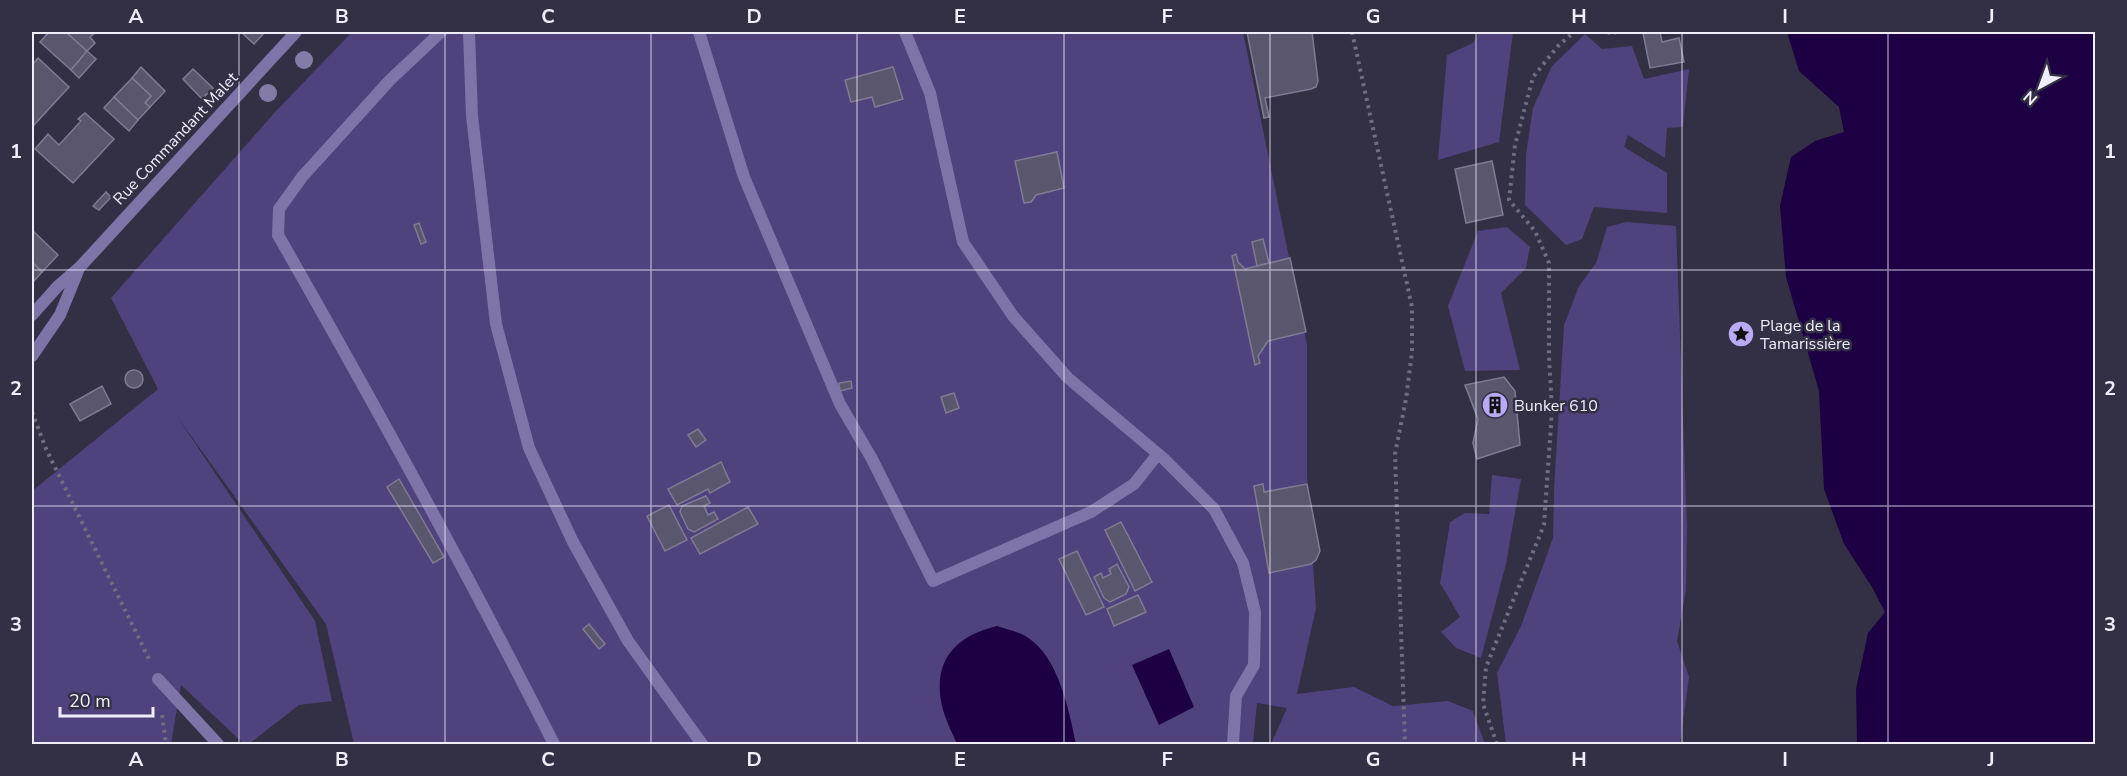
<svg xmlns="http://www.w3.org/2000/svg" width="2127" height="776" font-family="'Nunito Sans',sans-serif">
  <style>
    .green { fill: #50427c }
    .water { fill: #1c0043 }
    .building { fill: #5a566e; stroke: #807b94; stroke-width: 1.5 }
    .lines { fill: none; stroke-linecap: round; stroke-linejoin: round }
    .path { stroke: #706d80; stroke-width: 4; stroke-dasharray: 3 4.5; stroke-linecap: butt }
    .lane { stroke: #7f74a8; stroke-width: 12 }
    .street { stroke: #7f74a8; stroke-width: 12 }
    .tree { fill: #847ca7 }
    .grid { fill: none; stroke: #f0eefc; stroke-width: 1.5; stroke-opacity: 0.55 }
    .labels { text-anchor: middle; stroke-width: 5; stroke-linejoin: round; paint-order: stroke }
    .street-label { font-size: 16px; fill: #f0eefc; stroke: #332f44 }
    .poi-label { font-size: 16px; fill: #f0eefc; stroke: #332f44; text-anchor: start }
    .neatline { fill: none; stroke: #f0eefc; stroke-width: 2 }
    .grid-label { font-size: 20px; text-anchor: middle; font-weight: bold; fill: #f0eefc }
  </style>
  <rect width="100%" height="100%" fill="#332f44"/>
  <g class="green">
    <path d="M352 32H1243L1307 345V477L1316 608 1297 694 1354 687 1393 706 1448 701 1473 711 1485 744H1271L1287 708 1257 703 1253 744H354L326 624 176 415 315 621 332 701 299 705 249 744H244L181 685 171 744H32V491L158 389 111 298 276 111Z"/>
    <path d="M1479 32H1513L1499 142 1438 160 1447 55 1473 43Z"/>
    <path d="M1585 34 1602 49 1632 46 1644 79 1689 69 1683 127 1667 128 1665 158 1628 135 1624 147 1667 173V213L1594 207 1582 239 1566 245 1525 205 1526 154 1533 108 1552 66Z"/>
    <path d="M1626 222 1676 226 1687 527 1686 590 1677 641 1689 677 1680 744H1506L1497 673 1521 626 1553 538 1554 489 1564 325 1579 286 1596 263 1607 227Z"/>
    <path d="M1507 227 1530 247 1526 268 1501 293 1520 370 1465 371 1448 306 1478 231Z"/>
    <path d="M1492 475 1521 479 1506 564 1481 658 1456 648 1441 632 1460 617 1440 583 1450 522 1465 513 1489 514Z"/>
  </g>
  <g class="water">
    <path d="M1787 32H2095V744H1857L1856 689 1868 633 1885 612 1872 587 1844 544 1824 489 1819 391 1786 277 1780 206 1791 157 1815 141 1844 132 1839 107 1799 71Z"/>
    <path d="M997 626C1006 629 1019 632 1027 637 1059 657 1069 711 1076 744H957C952 732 945 719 942 706 932 661 955 636 997 626Z"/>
    <path d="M1169 649 1194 707 1159 725 1132 665Z"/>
  </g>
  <g class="building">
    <path d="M49 32H66L87 51 71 70 40 42Z"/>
    <path d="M66 32H96L90 37 95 43 87 51Z"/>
    <path d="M241 32H265L254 44Z"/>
    <path d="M1247 32H1312L1318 81 1316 87 1311 89 1265 98 1269 117 1264 118Z"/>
    <path d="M1650 32H1660L1662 42 1679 38 1684 62 1650 68 1643 33Z"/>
    <path d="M87 51 96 59 79 78 71 70Z"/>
    <path d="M38 58 69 87 34 125 32 122V65Z"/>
    <path d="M141 67 165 91 150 107 145 103 151 96 132 78Z"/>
    <path d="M893 67 903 99 875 107 872 97 851 102 845 80Z"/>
    <path d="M193 69 213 88 202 99 183 79Z"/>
    <path d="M132 78 151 96 145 103 150 107 138 120 114 97Z"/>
    <path d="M114 97 138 120 129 131 104 108Z"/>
    <path d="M85 113 114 139 73 183 35 149 48 134 59 145 81 121 78 119Z"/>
    <path d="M1057 152 1064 188 1036 195 1031 202 1024 203 1015 161Z"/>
    <path d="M1492 161 1503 215 1466 223 1455 169Z"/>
    <path d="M106 192 111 197 99 210 93 206Z"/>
    <path d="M419 223 426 242 421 244 414 225Z"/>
    <path d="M32 230 58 255 42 272 32 262Z"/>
    <path d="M1263 239 1269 263 1257 266 1252 242Z"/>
    <path d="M1236 254 1238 262 1245 269 1290 258 1306 332 1268 341 1258 356 1260 363 1255 365 1232 256Z"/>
    <path d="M32 262 42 272 32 283Z"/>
    <circle cx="134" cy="379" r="9"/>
    <path d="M1504 377 1515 391 1520 445 1477 459 1473 443 1478 419 1465 385Z"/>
    <path d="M851 381 852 388 840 391 839 383Z"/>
    <path d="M102 386 111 404 80 421 70 404Z"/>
    <path d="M954 393 959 408 946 413 941 397Z"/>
    <path d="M698 429 706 440 696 447 688 435Z"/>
    <path d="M721 462 730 482 710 493 708 489 677 505 668 489Z"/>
    <path d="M399 479 444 557 433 563 387 487Z"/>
    <path d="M1263 484 1264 492 1307 484 1320 551 1316 560 1311 564 1269 573 1254 486Z"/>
    <path d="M706 496 710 503 704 506 708 515 714 512 718 519 694 532 688 529 680 512 682 506Z"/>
    <path d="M669 505 687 540 665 551 647 516Z"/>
    <path d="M748 507 758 524 700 554 691 538Z"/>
    <path d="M1121 522 1152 582 1135 591 1105 530Z"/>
    <path d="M1077 551 1104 607 1086 615 1059 559Z"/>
    <path d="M1117 564 1129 587 1126 594 1110 602 1104 598 1094 577 1101 573 1103 578 1111 574 1109 569Z"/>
    <path d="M1138 595 1146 612 1114 626 1107 609Z"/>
    <path d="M589 624 605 644 599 649 583 629Z"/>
  </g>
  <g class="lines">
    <g class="path">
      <path d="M1352 32 1412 307V352L1406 399 1395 454 1405 744"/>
      <path d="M1607 32 1612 34 1616 32"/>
      <path d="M32 412 46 449 149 659"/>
      <path d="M162 715 166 744"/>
      <path d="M1497 744 1483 704 1486 667 1544 525 1552 410 1549 357V263L1535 231 1509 200 1515 145 1533 77 1558 46 1574 32"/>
    </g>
    <g class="lane">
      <path d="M441 32 390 80 302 177 279 209 278 235C374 403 467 572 554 744"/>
      <path d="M469 32 472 116 496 324 529 448 573 542 628 641 702 744"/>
      <path d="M699 32 744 177 840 404 872 459 933 581 1091 512 1134 484 1158 454"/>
      <path d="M905 32 930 93 963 242 1013 316 1068 378 1163 458 1214 509 1243 563 1255 612 1254 665 1236 696 1233 744"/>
      <path d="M158 679 218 744"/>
    </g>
    <g class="street">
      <path d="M32 315 58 286 80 267 296 32"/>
      <path d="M32 356 60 315 78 271"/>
    </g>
  </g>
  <g class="tree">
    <circle cx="304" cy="60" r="9"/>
    <circle cx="268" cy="93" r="9"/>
  </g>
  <path class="grid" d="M239 32V744M445 32V744M651 32V744M857 32V744M1064 32V744M1270 32V744M1476 32V744M1682 32V744M1888 32V744M32 270H2096M32 506H2096"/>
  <defs>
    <symbol id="sight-disc" viewBox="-11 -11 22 22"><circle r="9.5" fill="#baaaf6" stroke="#332f44"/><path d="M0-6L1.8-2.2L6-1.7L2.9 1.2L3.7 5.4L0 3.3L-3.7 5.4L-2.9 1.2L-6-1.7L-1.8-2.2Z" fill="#111"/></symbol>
    <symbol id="building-disc" viewBox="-11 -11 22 22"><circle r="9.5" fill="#baaaf6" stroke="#332f44"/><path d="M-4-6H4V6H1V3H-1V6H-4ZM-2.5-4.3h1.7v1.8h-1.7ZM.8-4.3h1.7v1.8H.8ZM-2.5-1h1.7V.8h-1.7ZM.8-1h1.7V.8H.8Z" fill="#111"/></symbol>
  </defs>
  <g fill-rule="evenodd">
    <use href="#sight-disc" x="1726" y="319" width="30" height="30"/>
    <use href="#building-disc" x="1480" y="390" width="30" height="30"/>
  </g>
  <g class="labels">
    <g class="street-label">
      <text transform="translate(175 138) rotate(-47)" y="6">Rue Commandant Malet</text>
    </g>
    <g class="poi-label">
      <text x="1760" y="331">Plage de la<tspan x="1760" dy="18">Tamarissière</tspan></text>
      <text x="1514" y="411">Bunker 610</text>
    </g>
  </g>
  <rect width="2127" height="776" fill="none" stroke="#332f44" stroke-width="66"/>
  <g transform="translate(2040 87) rotate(221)" stroke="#332f44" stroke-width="4.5" paint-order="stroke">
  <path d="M0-4.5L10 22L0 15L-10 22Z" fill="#f0eefc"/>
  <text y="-9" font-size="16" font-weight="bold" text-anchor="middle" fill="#f0eefc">N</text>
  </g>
  <path d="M60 707v9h93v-9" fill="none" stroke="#f0eefc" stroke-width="3"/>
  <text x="69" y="707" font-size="18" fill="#f0eefc" stroke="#332f44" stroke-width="4.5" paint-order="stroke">20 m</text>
  <rect x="33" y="33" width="2061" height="710" class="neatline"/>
  <g class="grid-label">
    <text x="136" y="23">A</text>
    <text x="342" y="23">B</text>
    <text x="548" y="23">C</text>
    <text x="754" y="23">D</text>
    <text x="960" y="23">E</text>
    <text x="1167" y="23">F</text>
    <text x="1373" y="23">G</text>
    <text x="1579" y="23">H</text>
    <text x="1785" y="23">I</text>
    <text x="1991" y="23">J</text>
    <text x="16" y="158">1</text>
    <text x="2110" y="158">1</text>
    <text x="16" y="395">2</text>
    <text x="2110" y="395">2</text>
    <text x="16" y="631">3</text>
    <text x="2110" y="631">3</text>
    <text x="136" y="766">A</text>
    <text x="342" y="766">B</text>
    <text x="548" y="766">C</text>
    <text x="754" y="766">D</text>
    <text x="960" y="766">E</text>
    <text x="1167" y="766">F</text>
    <text x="1373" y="766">G</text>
    <text x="1579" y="766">H</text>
    <text x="1785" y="766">I</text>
    <text x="1991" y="766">J</text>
  </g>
</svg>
